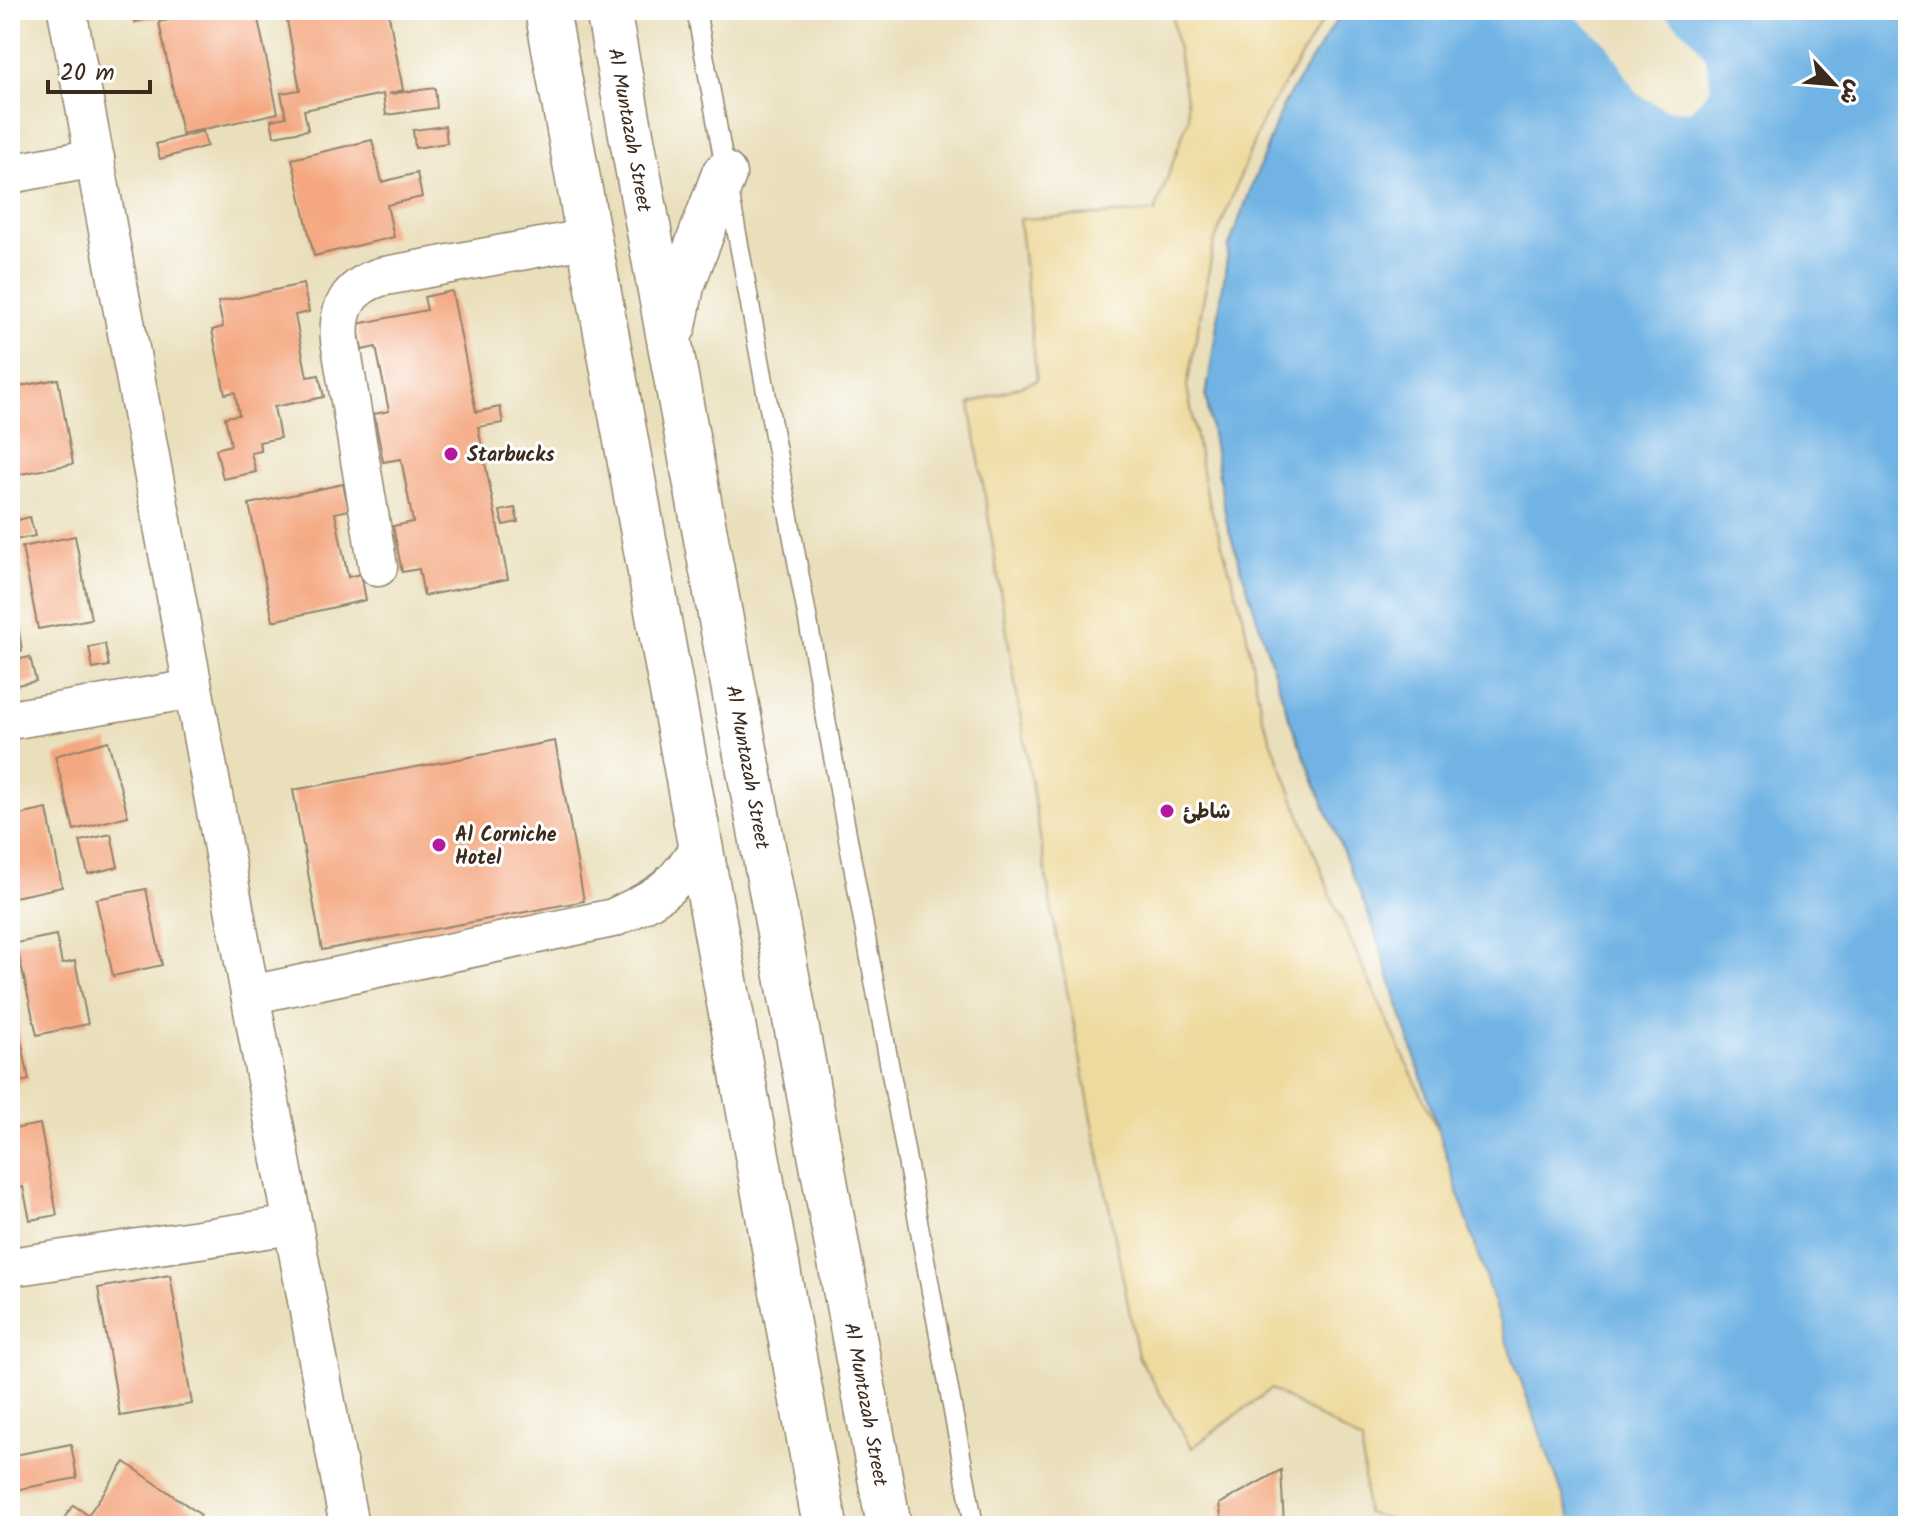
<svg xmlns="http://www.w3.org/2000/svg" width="1918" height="1536" font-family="Kalam,'Playpen Sans Arabic',sans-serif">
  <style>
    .sand { fill: #eeda9e; stroke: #94825e; stroke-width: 2 }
    .water { fill: #6fb3e4; stroke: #556e81; stroke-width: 2 }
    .pier { fill: #eadfbb }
    .building { fill: #f4a780 }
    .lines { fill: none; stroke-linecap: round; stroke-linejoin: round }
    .lane-casing { stroke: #92846c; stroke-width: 21 }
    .street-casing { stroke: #92846c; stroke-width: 41 }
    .secondary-casing { stroke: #92846c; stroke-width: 47 }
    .lane { stroke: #fff; stroke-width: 18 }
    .street { stroke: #fff; stroke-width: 38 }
    .secondary { stroke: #fff; stroke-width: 44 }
    .poi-dot { fill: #b5179e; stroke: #fff; stroke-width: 3 }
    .labels { text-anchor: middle; stroke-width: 6; stroke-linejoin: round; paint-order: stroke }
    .street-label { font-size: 20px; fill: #3b2a1e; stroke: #fff }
    .poi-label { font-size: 20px; font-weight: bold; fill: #3b2a1e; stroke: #fff; text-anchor: start }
  </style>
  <rect width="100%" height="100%" fill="#fff"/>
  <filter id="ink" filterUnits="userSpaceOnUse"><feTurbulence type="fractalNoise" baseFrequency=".0125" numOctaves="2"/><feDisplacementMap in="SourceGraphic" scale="16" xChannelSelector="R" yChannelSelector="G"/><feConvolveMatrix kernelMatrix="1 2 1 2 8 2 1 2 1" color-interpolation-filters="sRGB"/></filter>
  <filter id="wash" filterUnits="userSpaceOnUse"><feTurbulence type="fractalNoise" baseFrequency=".006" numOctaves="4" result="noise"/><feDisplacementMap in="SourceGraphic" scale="32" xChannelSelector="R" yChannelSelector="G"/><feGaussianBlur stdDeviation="1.8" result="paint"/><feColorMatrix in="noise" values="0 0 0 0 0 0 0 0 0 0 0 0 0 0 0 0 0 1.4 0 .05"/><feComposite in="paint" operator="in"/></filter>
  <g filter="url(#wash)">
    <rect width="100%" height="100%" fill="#eadfbb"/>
    <path class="sand" d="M1171 10H1329L1262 121 1214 243 1187 386 1205 488 1243 615 1262 716 1335 906 1442 1140 1501 1326 1574 1526H1415L1366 1513 1362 1442 1271 1389 1192 1448 1138 1356 1053 918 970 404 1037 380 1019 219 1155 212 1189 117Z"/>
    <path class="water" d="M1343 10H1908V1526H1574L1501 1326 1372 923 1289 718 1227 524 1206 397 1229 246 1283 105Z"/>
    <path class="pier" d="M1567 10H1659L1693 40 1706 59 1711 88 1690 111 1664 109 1637 94 1608 45Z"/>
    <g id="blocks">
      <g class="building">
        <path d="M133 10H168L169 15 135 22Z"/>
        <path d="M217 10H256L278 113 182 134 159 22Z"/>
        <path d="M285 10H388L403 90 389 94 435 88 437 108 386 115 383 94 304 110 308 130 274 136 271 120 286 117 281 93 300 90Z"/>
        <path d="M445 126 447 143 415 148 413 130Z"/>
        <path d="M203 131 207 146 160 159 156 144Z"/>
        <path d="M372 140 382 182 417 173 422 197 387 205 394 237 314 256 292 159Z"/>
        <path d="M303 284 309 312 295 315 307 377 319 375 324 397 274 407 280 438 259 442 261 451 251 453 256 472 223 479 216 449 231 445 225 417 239 415 235 392 225 394 212 330 223 327 218 302Z"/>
        <path d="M452 291 476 412 500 407 503 423 478 427 508 579 424 596 419 569 402 572 393 526 413 522 401 459 383 462 374 414 389 411 376 347 362 350 357 324 427 310 424 297Z"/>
        <path d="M58 379 73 464 10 476V388Z"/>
        <path d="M343 484 349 510 335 513 348 577 361 574 366 600 273 621 249 504Z"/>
        <path d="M515 508 518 522 503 525 500 511Z"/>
        <path d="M30 517 35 536 10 541V522Z"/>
        <path d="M75 536 91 619 38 629 22 547Z"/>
        <path d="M12 587 22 651 10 653V588Z"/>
        <path d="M105 644 109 666 93 669 89 647Z"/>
        <path d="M30 657 36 681 12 686 10 661Z"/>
        <path d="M108 741 128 816 74 830 55 756Z"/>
        <path d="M555 741 584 901 322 950 293 790Z"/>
        <path d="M47 809 62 887 10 898V817Z"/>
        <path d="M111 834 118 867 88 874 80 841Z"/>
        <path d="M146 889 162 965 113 976 96 899Z"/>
        <path d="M56 935 62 964 75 961 88 1024 37 1035 16 943Z"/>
        <path d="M10 983 29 1080 10 1084Z"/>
        <path d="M10 1123 13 1129 40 1124 57 1215 30 1220 23 1187 10 1190Z"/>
        <path d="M170 1275 192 1404 120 1416 98 1288Z"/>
        <path d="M71 1444 77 1478 10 1491V1456Z"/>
        <path d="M125 1462 201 1515 194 1526H59L73 1505 88 1515Z"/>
        <path d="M1281 1470 1284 1526H1223L1219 1504Z"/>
      </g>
    </g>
  </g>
  <g filter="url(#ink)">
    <use href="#blocks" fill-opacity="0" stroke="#92846c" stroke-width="2"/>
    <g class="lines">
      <defs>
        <path id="lane" d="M696 10 974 1526"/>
        <g id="street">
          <path d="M67 10 349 1526"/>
          <path d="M10 174 95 158"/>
          <path d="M378 567 340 340C337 308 349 287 380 277L590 238"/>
          <path d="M10 720 193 689"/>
          <path d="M250 995 613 918C659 897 678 886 702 841"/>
          <path d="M10 1267 293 1225"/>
        </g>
        <g id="secondary">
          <path d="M547 10 825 1526"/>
          <path id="s1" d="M608 10 889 1526"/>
          <path d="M674 326 682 286 724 174"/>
        </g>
      </defs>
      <use href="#lane" class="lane-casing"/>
      <use href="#street" class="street-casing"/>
      <use href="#secondary" class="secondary-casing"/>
      <use href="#lane" class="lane"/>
      <use href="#street" class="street"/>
      <use href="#secondary" class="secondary"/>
    </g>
  </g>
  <g class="poi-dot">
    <circle cx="451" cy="454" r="8"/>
    <circle cx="1167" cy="811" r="8"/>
    <circle cx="439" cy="845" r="8"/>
  </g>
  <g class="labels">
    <g class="street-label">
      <text dy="7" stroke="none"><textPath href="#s1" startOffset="122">Al Muntazah Street</textPath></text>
      <text dy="7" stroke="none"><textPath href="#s1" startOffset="770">Al Muntazah Street</textPath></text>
      <text dy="7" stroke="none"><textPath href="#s1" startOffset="1418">Al Muntazah Street</textPath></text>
    </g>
    <g class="poi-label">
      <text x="467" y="461">Starbucks</text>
      <text x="1183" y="818">شاطئ</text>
      <text x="455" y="841">Al Corniche<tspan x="455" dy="23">Hotel</tspan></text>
    </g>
  </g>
  <rect width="1918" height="1536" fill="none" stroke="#fff" stroke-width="40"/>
  <g transform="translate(1834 84) rotate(116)" stroke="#ffffff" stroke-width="6" paint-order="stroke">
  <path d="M0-6L14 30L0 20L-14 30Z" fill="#3b2a1e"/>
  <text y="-12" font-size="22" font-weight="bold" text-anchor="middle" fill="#3b2a1e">ش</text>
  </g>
  <path d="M48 80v12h102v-12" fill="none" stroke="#3b2a1e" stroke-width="4"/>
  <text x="60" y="80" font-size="24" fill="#3b2a1e" stroke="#ffffff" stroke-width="6" paint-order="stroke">20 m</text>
</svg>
